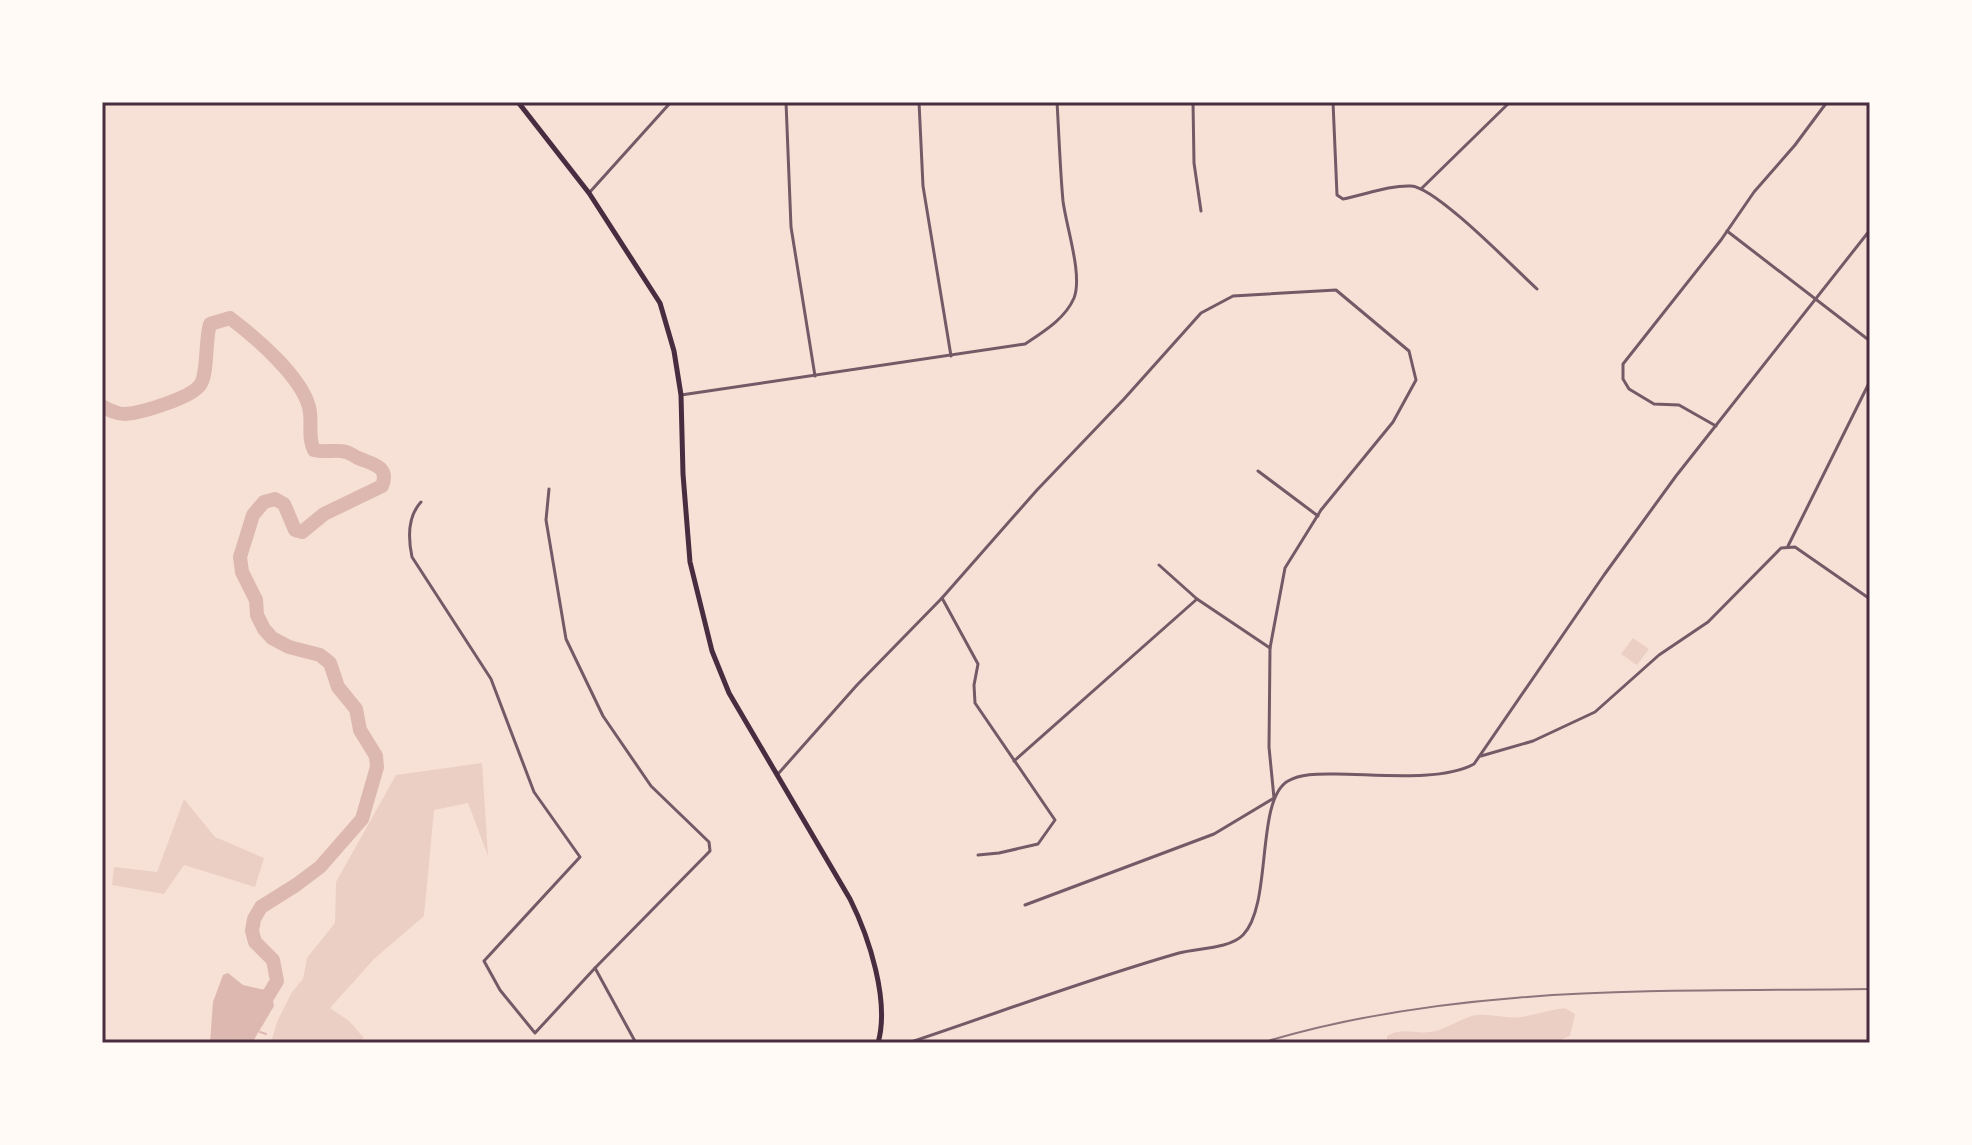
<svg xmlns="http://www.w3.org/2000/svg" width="1972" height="1145" font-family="'Fira Sans Condensed',sans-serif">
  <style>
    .green { fill: #ebcfc5 }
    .water { fill: #dcb8b0 }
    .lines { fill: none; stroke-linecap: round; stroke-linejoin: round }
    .stream { stroke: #dcb8b0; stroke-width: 2 }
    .river { stroke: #dcb8b0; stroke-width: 14 }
    .minor { stroke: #755966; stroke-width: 3 }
    .secondary { stroke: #4a2c40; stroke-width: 5 }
    .rail { stroke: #8f747c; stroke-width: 2 }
    .neatline { fill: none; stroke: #4a2c40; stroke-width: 3 }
  </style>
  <rect width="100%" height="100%" fill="#f7e1d7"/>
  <g class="green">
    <path d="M1633 638 1649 649 1637 665 1621 654Z"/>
    <path d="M482 763 488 856 468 803 434 810 424 916 374 959 330 1008 349 1021 364 1038 356 1043H271L277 1022 292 992 303 979 307 958 335 923 336 882 396 775Z"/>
    <path d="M184 799 215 837 264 858 255 887 184 865 164 894 112 885 114 867 157 872Z"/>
    <path d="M1565 1008 1575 1014 1570 1036 1558 1041 1387 1043V1036C1402 1027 1414 1034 1430 1032 1444 1031 1464 1016 1477 1015 1491 1014 1508 1019 1522 1017 1536 1014 1550 1010 1565 1008Z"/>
  </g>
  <path class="water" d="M228 973 243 985 265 990 273 1001 274 1006 252 1043H210L213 1002 223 975Z"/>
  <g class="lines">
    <path class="stream" d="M260 1032 266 1034"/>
    <path class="river" d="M102 406C109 410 116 414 125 414 141 413 191 398 200 385 208 375 205 340 210 324L230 318C255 337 301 376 309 407 313 422 307 436 314 450 325 453 337 449 346 452 350 453 354 456 358 458 372 464 390 466 382 486L324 514 302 532 295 530 284 504 275 499 264 502 253 515 240 557 242 572 256 600 257 615 264 629 272 638 289 647 320 655 330 663 338 687 356 709 360 730 376 756 377 767 362 819 320 867 296 885 261 907 254 919 252 931 255 942 273 960 277 981 249 1027 242 1043"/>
    <g class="minor">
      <path d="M786 102 791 227 815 376"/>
      <path d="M919 102 923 186 951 356"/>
      <path d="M1193 102 1194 163 1201 211"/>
      <path d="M1333 102 1337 195 1343 199C1364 195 1390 185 1411 186 1436 187 1515 269 1537 289"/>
      <path d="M1422 188 1510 102"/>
      <path d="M589 193 671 102"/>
      <path d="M1727 231 1870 341"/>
      <path d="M681 395 1025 344C1043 332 1065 319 1074 298 1083 275 1066 226 1063 201 1060 168 1059 135 1057 102"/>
      <path d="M1716 426 1679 405 1654 404 1629 389 1623 379V364L1721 240 1754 192 1795 145 1827 102"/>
      <path d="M1258 471 1318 516"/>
      <path d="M549 489 546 520 566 639 603 716 651 786 709 842 710 851 595 968 636 1043"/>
      <path d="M421 502C407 517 408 538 412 557L491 679 534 792 580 857 484 961 500 990 535 1033 595 968"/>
      <path d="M1788 546 1870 381"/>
      <path d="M1159 565 1197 599 1270 648"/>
      <path d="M942 598 978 664 974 685 975 703 1055 820 1038 844 999 853 978 855"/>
      <path d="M1481 756 1533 741 1595 712 1659 655 1708 622 1781 548 1795 547 1870 599"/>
      <path d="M1014 761 1197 599"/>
      <path d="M778 774 857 685 942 598 1037 490 1124 399 1201 313 1233 296 1336 290 1409 351 1416 380 1393 422 1321 510 1285 568 1270 648 1269 747 1274 798 1214 834 1025 905"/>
      <path d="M908 1043C998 1013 1088 979 1179 953 1198 948 1229 949 1243 935 1273 904 1255 800 1288 781 1302 773 1321 774 1336 774 1374 774 1442 782 1474 764L1604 575 1676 476 1870 230"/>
    </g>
    <path class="secondary" d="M518 102 589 193 660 303 674 351 681 395 683 474 690 562 712 651 729 693 850 899C869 937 890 1001 878 1043"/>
    <path class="rail" d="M1261 1043C1458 983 1666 992 1870 989"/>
  </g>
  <rect width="1972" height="1145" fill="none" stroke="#fffaf5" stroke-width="208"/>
  <rect x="104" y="104" width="1764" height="937" class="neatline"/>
</svg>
